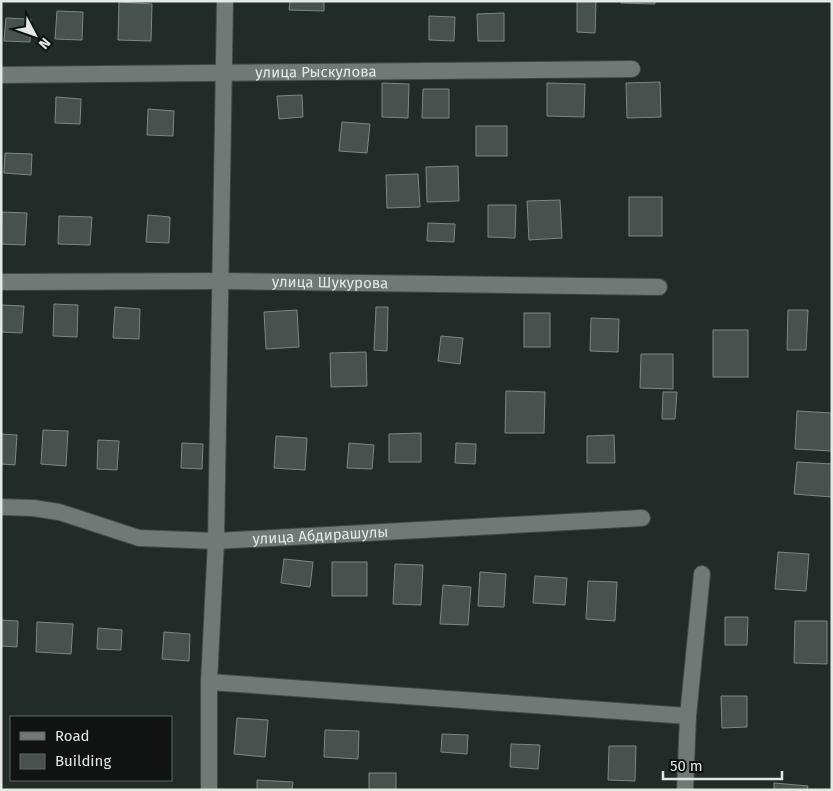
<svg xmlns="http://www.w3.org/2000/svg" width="833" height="791" font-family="'Fira Sans',sans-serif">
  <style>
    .building { fill: #48514d; stroke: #7d8782 }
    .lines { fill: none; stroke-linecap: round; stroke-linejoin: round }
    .street-casing { stroke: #404744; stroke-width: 18 }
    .street { stroke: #707975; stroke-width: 16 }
    .labels { text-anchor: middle; stroke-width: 5; stroke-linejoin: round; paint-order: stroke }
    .street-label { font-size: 15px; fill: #e3e8e5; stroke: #0f1311 }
  </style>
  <rect width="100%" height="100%" fill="#232b28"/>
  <g class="building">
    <path d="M290 1H324V11L289 10Z"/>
    <path d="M577 1H596L595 33 577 32Z"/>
    <path d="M621 1H655V4L621 3Z"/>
    <path d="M119 2 152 4 151 41 118 40Z"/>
    <path d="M57 11 83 12 82 40 55 39Z"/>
    <path d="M504 13V41H478L477 14Z"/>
    <path d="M429 16 455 17 454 41 429 40Z"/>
    <path d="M6 18 31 19 30 42 4 41Z"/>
    <path d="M660 82 661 117 627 118 626 83Z"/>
    <path d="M382 83 409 84 408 118 382 117Z"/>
    <path d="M547 83 585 84 584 117 547 116Z"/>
    <path d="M423 89H449V118H422Z"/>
    <path d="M302 95 303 117 279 119 277 96Z"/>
    <path d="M56 97 81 99 80 124 55 123Z"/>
    <path d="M148 109 174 111 173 136 147 135Z"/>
    <path d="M342 122 370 124 367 153 339 151Z"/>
    <rect x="476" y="126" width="31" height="30"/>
    <path d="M5 153 32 154 31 175 4 173Z"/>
    <path d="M458 166 459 201 427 202 426 167Z"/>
    <path d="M418 174 420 207 387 208 386 175Z"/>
    <rect x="629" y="197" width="33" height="39"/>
    <path d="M560 200 562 238 529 240 527 201Z"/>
    <path d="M488 205H516L515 238 488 237Z"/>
    <path d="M2 212 27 213 25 245 1 244Z"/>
    <path d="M148 215 170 217 169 243 146 242Z"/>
    <path d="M59 216 92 217 90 245 58 244Z"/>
    <path d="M428 223 455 224 454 242 427 241Z"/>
    <path d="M54 304 78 305 77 337 53 336Z"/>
    <path d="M1 305 24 306 22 333 1 332Z"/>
    <path d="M115 307 140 309 139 339 113 338Z"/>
    <path d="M376 307H388L387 351 374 350Z"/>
    <path d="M297 310 299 347 266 349 264 312Z"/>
    <path d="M788 310H808L806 350H787Z"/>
    <rect x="524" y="313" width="26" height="34"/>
    <path d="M591 318 619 319 618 352 590 351Z"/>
    <rect x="713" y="330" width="35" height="47"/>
    <path d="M441 336 463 338 460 364 438 361Z"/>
    <path d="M366 352 367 386 331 387 330 353Z"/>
    <path d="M641 354H673V389L640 388Z"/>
    <path d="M506 391 545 392 544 433H505Z"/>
    <path d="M663 392H677L675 419H662Z"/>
    <path d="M797 411 832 413V451L795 449Z"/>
    <path d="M43 430 68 431 66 466 41 464Z"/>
    <path d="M421 433V462H389V434Z"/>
    <path d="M1 434 17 435 15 465 1 464Z"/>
    <path d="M614 435 615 463H587V436Z"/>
    <path d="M276 436 307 438 305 470 274 468Z"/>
    <path d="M98 440 119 441 117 470 97 469Z"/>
    <path d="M182 443 203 444 202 469 181 468Z"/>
    <path d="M349 443 374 445 372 469 347 468Z"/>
    <path d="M456 443 476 444 475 464 455 463Z"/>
    <path d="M797 462 832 464V497L794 494Z"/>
    <path d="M778 552 809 554 806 591 775 589Z"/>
    <path d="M284 559 313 562 310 587 281 583Z"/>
    <rect x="332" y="562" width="35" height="34"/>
    <path d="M395 564 423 565 421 605 393 604Z"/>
    <path d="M480 572 506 574 504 607 478 606Z"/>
    <path d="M535 576 567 578 565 605 533 603Z"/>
    <path d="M588 581 617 582 615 621 586 619Z"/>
    <path d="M443 585 471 587 468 625 440 624Z"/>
    <path d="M725 617H748L747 645H725Z"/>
    <path d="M1 620 18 621 17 647 1 646Z"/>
    <path d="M795 621H827V664L794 663Z"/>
    <path d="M37 622 73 624 71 654 36 652Z"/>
    <path d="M98 628 122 630 121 650 97 649Z"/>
    <path d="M164 632 190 634 189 661 162 659Z"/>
    <path d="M721 696H747V727L722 728Z"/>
    <path d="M237 718 268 720 265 757 234 754Z"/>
    <path d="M325 730 359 731 358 759 324 757Z"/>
    <path d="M442 734 468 735 467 754 441 752Z"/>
    <path d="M511 744 540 745 538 769 510 767Z"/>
    <path d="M609 746H636L635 781 608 780Z"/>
    <rect x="369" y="773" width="27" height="17"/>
    <path d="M257 780 293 782 292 790H257Z"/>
    <path d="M774 783 808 786 807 790H774Z"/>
  </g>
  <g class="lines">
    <defs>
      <g id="street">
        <path id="s1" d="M1 75 632 69"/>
        <path id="s2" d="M1 282 221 281 659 287"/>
        <path id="s3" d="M1 507 33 508 59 512 139 538 216 541 642 518"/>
        <path d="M209 682 688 716"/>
        <path d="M209 790V682L216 541 225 1"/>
        <path d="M685 790 688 716 702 574"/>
      </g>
    </defs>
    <use href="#street" class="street-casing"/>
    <use href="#street" class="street"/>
  </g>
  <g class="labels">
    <g class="street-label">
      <text dy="5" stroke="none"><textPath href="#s1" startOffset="315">улица Рыскулова</textPath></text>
      <text dy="5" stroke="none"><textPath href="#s2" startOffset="329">улица Шукурова</textPath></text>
      <text dy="5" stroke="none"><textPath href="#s3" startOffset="324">улица Абдирашулы</textPath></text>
    </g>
  </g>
  <rect width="833" height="791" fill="none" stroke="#e3e8e5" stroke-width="5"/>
  <rect x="10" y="716" width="162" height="65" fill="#0f1311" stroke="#646866"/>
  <rect x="20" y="732" width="25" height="8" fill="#707975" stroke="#646866"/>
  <text x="55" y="741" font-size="15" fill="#e3e8e5">Road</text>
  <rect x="20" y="754" width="25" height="15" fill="#48514d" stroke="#646866"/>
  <text x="55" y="766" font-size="15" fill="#e3e8e5">Building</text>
  <g transform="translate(35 35) rotate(131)" stroke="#0f1311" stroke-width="4" paint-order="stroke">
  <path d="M0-4L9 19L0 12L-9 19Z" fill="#e3e8e5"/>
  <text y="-8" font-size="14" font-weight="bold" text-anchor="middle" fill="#e3e8e5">N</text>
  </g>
  <path d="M663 771v8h119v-8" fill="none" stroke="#e3e8e5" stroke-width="2.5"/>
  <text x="670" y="771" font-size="15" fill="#e3e8e5" stroke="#0f1311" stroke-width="4" paint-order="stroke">50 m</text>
</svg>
